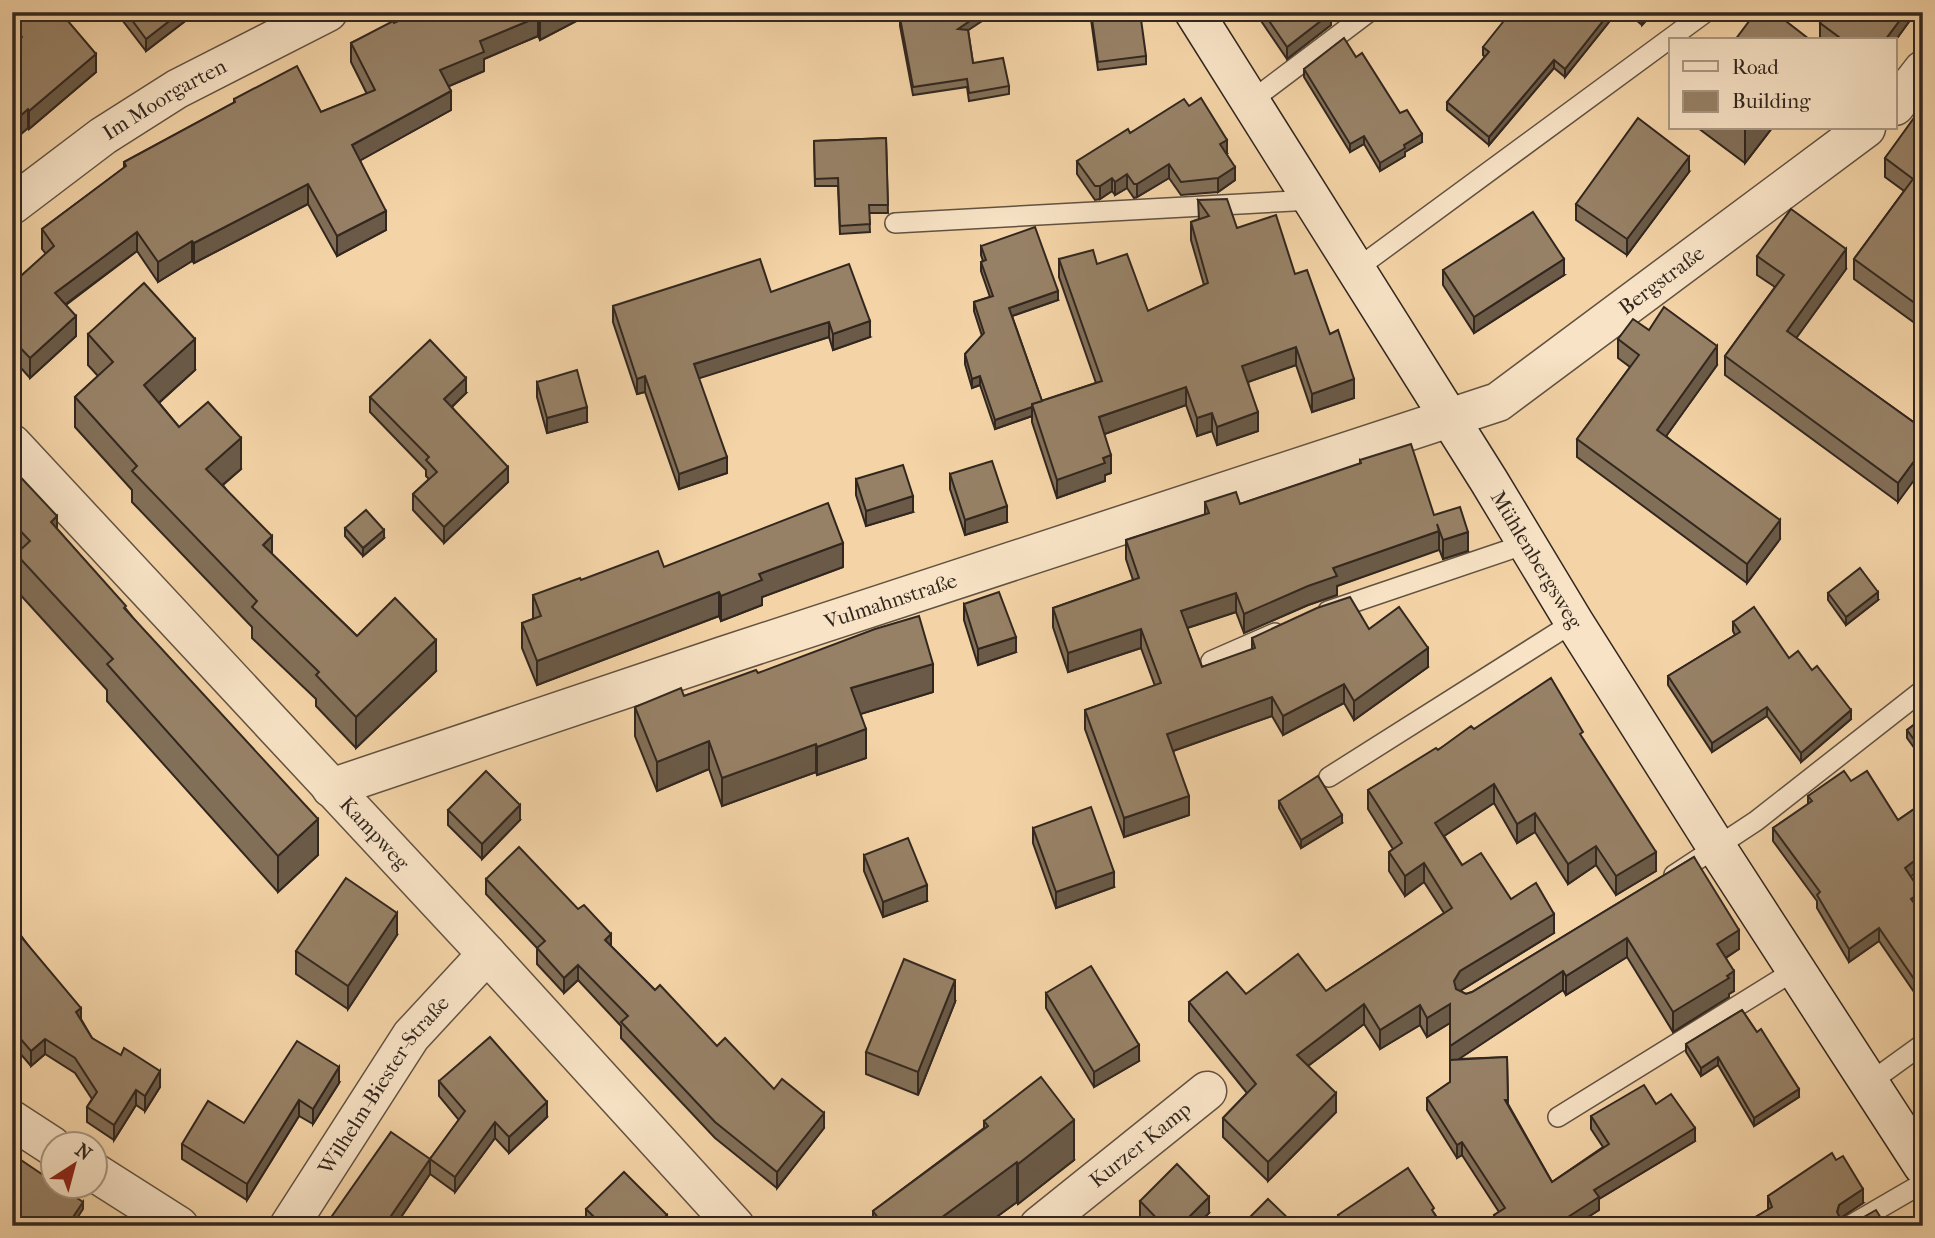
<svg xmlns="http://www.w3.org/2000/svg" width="1935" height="1238" font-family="'IM FELL French Canon',serif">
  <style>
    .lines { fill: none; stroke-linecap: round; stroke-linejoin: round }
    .lane-casing { stroke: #625241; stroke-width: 22 }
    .street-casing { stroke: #625241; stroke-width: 41 }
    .secondary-casing { stroke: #32271f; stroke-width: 41 }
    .lane { stroke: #f8e3c6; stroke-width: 19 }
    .street { stroke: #f8e3c6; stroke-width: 38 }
    .secondary { stroke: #f8e3c6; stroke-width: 38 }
    .wall { fill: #826f58; stroke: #32271f; stroke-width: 2 }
    .shaded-wall { fill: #6a5a47; stroke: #32271f; stroke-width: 2 }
    .building { fill: #978166; stroke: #32271f; stroke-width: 2 }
    .labels { text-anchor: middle; stroke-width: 5; stroke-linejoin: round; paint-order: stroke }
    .street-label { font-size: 21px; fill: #32271f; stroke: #f8e3c6 }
  </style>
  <rect width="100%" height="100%" fill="#f4d4a7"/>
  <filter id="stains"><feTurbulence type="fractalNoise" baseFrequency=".00286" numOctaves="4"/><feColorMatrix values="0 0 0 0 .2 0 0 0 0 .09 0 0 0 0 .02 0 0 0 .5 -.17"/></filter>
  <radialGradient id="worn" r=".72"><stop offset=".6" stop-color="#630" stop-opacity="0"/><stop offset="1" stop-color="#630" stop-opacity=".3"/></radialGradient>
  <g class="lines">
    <defs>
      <g id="lane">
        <path d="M1251 101 1369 12"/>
        <path d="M895 223 1312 200"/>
        <path d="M1355 270 1706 12"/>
        <path d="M1328 611 1526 544"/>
        <path d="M1211 661 1275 633"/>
        <path d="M1329 777 1574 622"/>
        <path d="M1674 875 1756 821 1923 690"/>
        <path d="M1869 1083 1923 1044"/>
        <path d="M1558 1117 1797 969"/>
        <path d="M1849 1226 1923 1183"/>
      </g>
      <g id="street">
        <path d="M1895 106 1923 70"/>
        <path id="s1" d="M12 205 103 136 177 89 328 12"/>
        <path id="s2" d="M12 444 487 954 735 1226"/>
        <path id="s3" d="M331 788 723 656 1498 402 1866 128"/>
        <path d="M12 1120 52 1146"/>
        <path d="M94 1172 179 1226"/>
        <path id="s4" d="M289 1226 411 1036 487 954"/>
        <path id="s5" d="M1039 1226 1207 1091"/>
      </g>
      <g id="secondary">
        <path id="s6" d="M1194 12 1489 481 1574 622 1717 848 1923 1166"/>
      </g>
    </defs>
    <use href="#lane" class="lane-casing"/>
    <use href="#street" class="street-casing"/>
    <use href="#secondary" class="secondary-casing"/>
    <use href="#lane" class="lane"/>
    <use href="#street" class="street"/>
    <use href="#secondary" class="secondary"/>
  </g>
  <g class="wall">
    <path d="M12 12H66V20L96 72 29 129 28 128 14 45 12 44Z"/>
    <path d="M116 12H197L146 51Z"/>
    <path d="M590 12V14L540 40 538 36 484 59V71L449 86 451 110 360 160 386 230 337 256 308 204 194 263 192 261 158 282 137 251 66 305 76 336 30 378 12 358V284L46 254 42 249V229L124 168V162L234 103V99L321 112 367 94 351 62V43L394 23Z"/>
    <path d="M991 12V15L968 30 973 63 1009 86V94L969 101 967 87 913 95 900 26V18Z"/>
    <path d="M1090 12 1146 56V64L1098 70Z"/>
    <path d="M1255 12H1331V25L1287 59Z"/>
    <path d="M1617 12 1565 77 1554 68 1489 145 1447 110V102L1485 57 1483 55V47Z"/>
    <path d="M1627 12H1654L1642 25Z"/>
    <path d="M1828 12H1916L1895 41 1825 40 1820 37V23Z"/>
    <path d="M1356 57 1422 142 1405 152V156L1380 171 1364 144 1350 152 1304 77V69Z"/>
    <path d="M1189 106 1227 153H1226L1235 180 1218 192 1181 195 1169 178 1137 197 1134 198 1127 188 1115 195 1112 191 1100 199 1095 200 1077 174V161L1130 133Z"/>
    <path d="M1923 114V329L1854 279V259L1904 191 1885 177V158Z"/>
    <path d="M1698 128H1772L1745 163Z"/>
    <path d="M886 138 888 213H869L870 232 840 234 838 186H815L814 141Z"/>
    <path d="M1689 172 1627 255 1576 220V204Z"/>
    <path d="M1198 200 1237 228 1295 274 1330 334 1354 398 1312 412 1296 365 1248 382 1258 431 1217 445 1212 431 1197 436 1186 405 1104 434 1111 473 1105 475V481L1057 498 1032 422V416L995 429 980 385 972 388 965 364V354L982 336 974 311V302L990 297 981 271V262L983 261 981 255V246L1058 300 1012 316 1042 401 1096 383 1059 277V259L1097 264 1148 311 1204 285 1191 240V222L1199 219Z"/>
    <path d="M1757 256 1846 269 1796 338 1923 429 1898 502 1725 375V356L1775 287 1757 275Z"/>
    <path d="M1443 270 1564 275 1474 333 1443 285Z"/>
    <path d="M771 292 870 337 833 350 829 337 698 378 727 473 679 489 645 392 637 394 613 322V306Z"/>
    <path d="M1649 330 1717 365 1666 436 1780 539 1747 583 1577 457V439L1630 367 1618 358V339Z"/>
    <path d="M88 334 195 370 159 403 179 427 241 469 223 485 272 554 357 636 436 671 356 748 316 706V699L252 638V627L132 502V490L75 427V397L98 376 88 365Z"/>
    <path d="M537 382 587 422 547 433 537 397Z"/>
    <path d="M466 393 452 407 508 482 444 543 413 510V494L429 479 426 476V470L370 412V397Z"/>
    <path d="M1360 460 1434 515 1468 551 1443 559 1439 549 1337 586V595L1308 605 1244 633 1236 612 1187 628 1202 667 1252 650V638L1369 629 1428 667 1354 720 1344 703 1283 735 1272 716 1173 751 1189 815 1124 837 1085 729V710L1155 686 1141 648 1068 672 1053 627V608L1133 580 1126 559V540L1205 515V502L1240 504 1360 464Z"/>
    <path d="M12 468 57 529 126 609 318 855 278 892 107 701V690L16 590V562L12 558Z"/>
    <path d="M950 474 1007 522 965 535 950 489Z"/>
    <path d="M856 479 913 512 866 526 856 495Z"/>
    <path d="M345 528 384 538 363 556 345 536Z"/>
    <path d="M664 567H843L762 597V605L721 621 719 616 537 685 522 648V623L533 619V595Z"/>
    <path d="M1828 593 1878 600 1846 625 1828 600Z"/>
    <path d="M964 604 1016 652 978 665 964 620Z"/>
    <path d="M1733 622 1789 658 1812 670 1851 719 1801 762 1767 716 1712 752 1668 685V676L1735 635 1733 631Z"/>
    <path d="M758 673 933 692 860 714 866 758 817 775 816 772 722 806 709 769 657 791 635 736V707L684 696Z"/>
    <path d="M1923 718V760L1907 738V730Z"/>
    <path d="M1474 729 1583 739 1656 871 1616 895 1596 865 1568 884 1535 832 1517 843 1494 803 1444 836 1462 865 1511 899 1554 933 1460 991 1466 994 1472 992 1694 857 1739 949 1726 958 1734 991 1729 994V997L1673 1032 1627 957 1566 995 1563 990 1458 1059 1507 1057 1508 1104 1552 1182 1603 1147 1591 1129V1116L1656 1104 1695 1141 1599 1199V1210L1574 1226H1494V1215L1499 1212 1462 1155 1457 1158 1427 1110V1098L1450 1082V1023L1427 1037 1420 1025 1380 1049 1364 1024 1308 1066 1336 1112 1268 1181 1223 1137V1118L1247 1093 1189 1021V1002L1246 994 1326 991 1444 913 1424 882 1405 896 1389 871V852L1393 849 1368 809V790Z"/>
    <path d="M1851 781 1898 820 1923 803V867L1911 876 1921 905 1917 907 1923 915V1005L1879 941 1849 962 1817 908V901L1773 841V828L1808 805V796Z"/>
    <path d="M1279 801 1342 823 1301 848 1279 808Z"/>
    <path d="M448 810 520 820 482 859 448 825Z"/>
    <path d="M1033 828 1114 887 1056 908 1033 843Z"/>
    <path d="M864 855 927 901 883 917 864 871Z"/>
    <path d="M486 879 611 946 655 990 717 1046 824 1128 777 1188 715 1138 621 1038V1026L578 980 564 993 537 964V948L486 894Z"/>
    <path d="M12 923 81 1019 92 1038 160 1087 145 1111 136 1105 114 1140 87 1122V1107L92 1099 75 1073 45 1054 31 1066 12 1044Z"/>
    <path d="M397 935 348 1009 296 974V951Z"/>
    <path d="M1046 993 1139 1061 1094 1087 1046 1008Z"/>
    <path d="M955 1002 918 1095 866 1074V1052Z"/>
    <path d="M1742 1010 1799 1097 1754 1126 1718 1065 1701 1076 1686 1052V1044Z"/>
    <path d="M1923 1058V1081L1918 1074V1061Z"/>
    <path d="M439 1081 547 1117 509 1153 495 1138 455 1192 430 1174 395 1226H325L430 1159 459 1120 439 1096Z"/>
    <path d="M339 1083 313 1124 299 1116 247 1200 182 1159V1144L244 1123Z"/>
    <path d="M984 1121 1074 1160 1018 1204 1017 1202 984 1226H873V1211L984 1128Z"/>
    <path d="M1768 1196 1863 1203 1840 1218 1842 1222 1884 1223 1891 1226H1752V1219L1768 1210Z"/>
    <path d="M1140 1201 1209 1213 1196 1226H1148L1140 1217Z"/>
    <path d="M586 1209 667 1226H588L586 1224Z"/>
    <path d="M1434 1213 1442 1226H1338V1215Z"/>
  </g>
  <g class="shaded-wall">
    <path d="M61 12H66V26L61 13Z"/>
    <path d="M181 12H197L146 51V39Z"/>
    <path d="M556 12H590V14L540 40V20Z"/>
    <path d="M983 12H991V15L958 37V29Z"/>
    <path d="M1610 12H1617L1565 77V69Z"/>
    <path d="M1647 12H1654L1642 25V18Z"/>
    <path d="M1906 12H1916L1895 41 1885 40Z"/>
    <path d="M1331 13V25L1287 59V47Z"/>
    <path d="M538 17V36L484 59V71L440 90V70L480 41Z"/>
    <path d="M96 54V72L29 129V111Z"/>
    <path d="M1554 60V68L1489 145V137Z"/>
    <path d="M451 91V110L352 165V145Z"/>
    <path d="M28 109V128L12 142V123Z"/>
    <path d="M1745 128H1772L1745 163Z"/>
    <path d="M1422 134V142L1405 152V156L1380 171V163L1404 145Z"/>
    <path d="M1364 136V144L1350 152V144Z"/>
    <path d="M1227 140V153L1220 157V144Z"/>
    <path d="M1689 157V172L1627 255V239Z"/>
    <path d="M1169 164V178L1137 197V184Z"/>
    <path d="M1235 167V180L1218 192V178Z"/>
    <path d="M1127 174V188L1115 195V182Z"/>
    <path d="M1112 178V191L1100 199V186Z"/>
    <path d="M308 184V204L194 263V243Z"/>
    <path d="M386 211V230L337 256V236Z"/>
    <path d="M1923 224V243L1915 234Z"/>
    <path d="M137 232V251L55 312V293Z"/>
    <path d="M192 241V261L158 282V262Z"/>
    <path d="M1846 249V269L1787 351V331Z"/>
    <path d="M1564 259V275L1474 333V317Z"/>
    <path d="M1058 291V300L1009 317V308Z"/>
    <path d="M76 316V336L30 378V358Z"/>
    <path d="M870 321V337L833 350V334Z"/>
    <path d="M829 322V337L694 380V364Z"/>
    <path d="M195 339V370L144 416V385Z"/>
    <path d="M1717 346V365L1657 449V430Z"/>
    <path d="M1296 347V365L1242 384V366Z"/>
    <path d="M645 376V392L637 394V379Z"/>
    <path d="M980 376V385L972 388V379Z"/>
    <path d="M466 378V393L444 414V399Z"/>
    <path d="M1354 379V398L1312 412V394Z"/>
    <path d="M1186 387V405L1099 436V417Z"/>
    <path d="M587 407V422L547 433V418Z"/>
    <path d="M1032 407V416L995 429V420Z"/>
    <path d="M1258 412V431L1217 445V427Z"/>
    <path d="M1212 413V431L1197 436V418Z"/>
    <path d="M241 438V469L206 499V469Z"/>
    <path d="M1923 449V468L1898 502V483Z"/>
    <path d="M1111 455V473L1105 475V481L1057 498V480L1103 458Z"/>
    <path d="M727 457V473L679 489V474Z"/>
    <path d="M508 467V482L444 543V527Z"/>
    <path d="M913 496V512L866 526V511Z"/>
    <path d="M1007 506V522L965 535V520Z"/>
    <path d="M57 516V552L51 522Z"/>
    <path d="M1780 520V539L1747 583V564Z"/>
    <path d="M384 530V538L363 556V548Z"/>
    <path d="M1439 531V550L1337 586V595L1308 605 1244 633V614L1333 568Z"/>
    <path d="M1468 532V551L1443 559V540Z"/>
    <path d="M272 536V567L263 545Z"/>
    <path d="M843 543V567L762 597V605L721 621V596L759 574Z"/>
    <path d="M719 592V616L537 685V661Z"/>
    <path d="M1878 592V600L1846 625V617Z"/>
    <path d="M1236 593V612L1181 630V611Z"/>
    <path d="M1141 629V648L1068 672V653Z"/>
    <path d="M1016 637V652L978 665V649Z"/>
    <path d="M436 640V671L356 748V717Z"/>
    <path d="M1428 648V667L1354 720V701Z"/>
    <path d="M933 664V692L851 717V688Z"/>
    <path d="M1344 684V703L1283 735V716Z"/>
    <path d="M1272 697V716L1167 753V734Z"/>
    <path d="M1767 707V716L1712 752V743Z"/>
    <path d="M1851 710V719L1801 762V753Z"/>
    <path d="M866 729V758L817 775V747Z"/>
    <path d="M709 741V769L657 791V762Z"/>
    <path d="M816 744V772L722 806V778Z"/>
    <path d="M1494 784V803L1435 842V823Z"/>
    <path d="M1189 796V815L1124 837V818Z"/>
    <path d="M520 805V820L482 859V844Z"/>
    <path d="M1535 813V832L1517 843V824Z"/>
    <path d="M1342 815V823L1301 848V840Z"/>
    <path d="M318 819V855L278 892V856Z"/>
    <path d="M1596 846V865L1568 884V864Z"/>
    <path d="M1656 852V871L1616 895V876Z"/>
    <path d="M1923 854V867L1905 881V868Z"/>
    <path d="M1424 863V882L1405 896V876Z"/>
    <path d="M1114 872V887L1056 908V892Z"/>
    <path d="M927 885V901L883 917V902Z"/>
    <path d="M1921 892V905L1911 912V899Z"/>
    <path d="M397 913V935L348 1009V986Z"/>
    <path d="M1554 914V933L1460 991 1454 1001V981L1460 971Z"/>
    <path d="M1879 928V941L1849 962V949Z"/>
    <path d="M1739 930V949L1717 963V944Z"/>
    <path d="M611 934V950L605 940Z"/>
    <path d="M1627 938V957L1566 995V976Z"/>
    <path d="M578 965V980L564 993V978Z"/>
    <path d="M1563 971V990L1450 1065V1046Z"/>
    <path d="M1734 971V991L1729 994V997L1673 1032V1012Z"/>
    <path d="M955 980V1002L918 1095V1072Z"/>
    <path d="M1364 1004V1024L1297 1074V1055Z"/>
    <path d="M1450 1004V1023L1427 1037V1018Z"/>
    <path d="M1420 1005V1025L1380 1049V1030Z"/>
    <path d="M81 1008V1023L76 1012Z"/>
    <path d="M45 1039V1054L31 1066V1051Z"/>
    <path d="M1139 1045V1061L1094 1087V1072Z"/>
    <path d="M1718 1057V1065L1701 1076V1068Z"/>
    <path d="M339 1067V1083L313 1124V1109Z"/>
    <path d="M160 1071V1087L145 1111V1096Z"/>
    <path d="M1799 1089V1097L1754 1126V1118Z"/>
    <path d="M136 1090V1105L114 1140V1125Z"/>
    <path d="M1336 1093V1112L1268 1181V1162Z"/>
    <path d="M299 1100V1116L247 1200V1184Z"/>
    <path d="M547 1102V1117L509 1153V1137Z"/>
    <path d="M824 1113V1128L777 1188V1172Z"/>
    <path d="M1074 1120V1160L1018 1204V1164Z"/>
    <path d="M495 1122V1138L455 1192V1177Z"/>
    <path d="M1695 1128V1141L1599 1199V1210L1574 1226H1554L1594 1190Z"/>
    <path d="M1462 1142V1155L1457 1158V1145Z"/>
    <path d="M430 1159V1174L395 1226H384Z"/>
    <path d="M1017 1162V1202L984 1226H930Z"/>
    <path d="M1863 1189V1203L1839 1219 1837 1212 1839 1205Z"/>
    <path d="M1209 1197V1213L1196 1226H1180Z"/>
    <path d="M83 1202V1209L72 1226H67Z"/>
    <path d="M667 1215V1226H655Z"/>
  </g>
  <g class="building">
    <path d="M12 12H61V13L96 54 29 111 28 109 12 123V47L22 37 12 25Z"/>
    <path d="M126 12H181L146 39Z"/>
    <path d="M419 12H556L540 20 538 17 480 41 484 52 440 70 451 91 352 145 386 211 337 236 308 184 194 243 192 241 158 262 137 232 55 293 76 316 30 358 12 339V284L54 246 42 229 126 166 124 162 235 102 234 99 297 66 321 112 375 90 351 43 393 21 394 23Z"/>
    <path d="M950 12H983L958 29 968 30 973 63 1003 58 1009 86 969 93 967 79 913 87 900 18Z"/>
    <path d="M1091 12H1140L1146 56 1098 62Z"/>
    <path d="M1263 12H1331V13L1287 47Z"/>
    <path d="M1511 12H1610L1565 69 1554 60 1489 137 1447 102 1489 52 1483 47Z"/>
    <path d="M1636 12H1647L1642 18Z"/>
    <path d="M1756 12H1774L1809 39V40H1735Z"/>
    <path d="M1828 12H1906L1885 40H1843L1820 23Z"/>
    <path d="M1344 38 1356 57 1362 53 1400 113 1407 110 1422 134 1404 145 1405 148 1380 163 1364 136 1350 144 1304 69Z"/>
    <path d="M1201 98 1227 140 1220 144 1235 167 1218 178 1181 182 1169 164 1137 184H1134L1127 174 1115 182 1112 178 1100 186H1095L1077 161 1128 129 1130 133 1184 99 1189 106Z"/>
    <path d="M1919 111 1923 114V224L1915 234 1923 240V309L1854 259 1913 179 1885 158Z"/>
    <path d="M1638 118 1689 157 1627 239 1576 204Z"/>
    <path d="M886 138 888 205H869L870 224 840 226 838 178 815 179 814 141Z"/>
    <path d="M1227 199 1237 228 1276 215 1295 274 1307 270 1330 334 1338 330 1354 379 1312 394 1296 347 1242 366 1258 412 1217 427 1212 413 1197 418 1186 387 1099 417 1111 455 1103 458 1105 463 1057 480 1032 404 1102 381 1059 259 1093 250 1097 264 1127 254 1148 311 1208 283 1191 222 1209 216 1198 200Z"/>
    <path d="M1791 209 1846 249 1787 331 1923 429V449L1898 483 1725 356 1784 275 1757 256Z"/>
    <path d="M1533 212 1564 259 1474 317 1443 270Z"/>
    <path d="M1035 227 1058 291 1009 308 1042 401 1032 404V407L995 420 980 376 972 379 965 354 984 333 974 302 993 296 981 262 986 260 981 246Z"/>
    <path d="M760 259 771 292 849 264 870 321 833 334 829 322 694 364 727 457 679 474 645 376 637 379 613 306Z"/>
    <path d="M144 283 195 339 144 385 179 427 208 402 241 438 206 469 272 536 263 545 357 636 395 598 436 640 356 717 316 675 319 672 252 607 257 601 132 471 137 466 75 397 113 362 88 334Z"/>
    <path d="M1664 307 1717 346 1657 430 1780 520 1747 564 1577 439 1639 355 1618 339 1633 319 1649 330Z"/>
    <path d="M430 340 466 378 444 399 508 467 444 527 413 494 437 472 426 460 429 457 370 397Z"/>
    <path d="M577 370 587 407 547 418 537 382Z"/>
    <path d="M1411 444 1434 515 1460 507 1468 532 1443 540 1437 524 1439 531 1333 568 1337 576 1308 586 1244 614 1236 593 1181 611 1202 667 1255 648 1252 638 1317 608 1350 597 1369 629 1399 607 1428 648 1354 701 1344 684 1283 716 1272 697 1167 734 1189 796 1124 818 1085 710 1161 683 1141 629 1068 653 1053 608 1139 578 1126 540 1209 513 1205 502 1236 492 1240 504 1361 463 1360 460Z"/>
    <path d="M992 461 1007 506 965 520 950 474Z"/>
    <path d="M903 465 913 496 866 511 856 479Z"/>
    <path d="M12 468 57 516 51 522 126 606 124 608 318 819 278 856 107 664 113 659 16 554 30 541 12 522Z"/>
    <path d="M828 503 843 543 759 574 762 580 721 596 719 592 537 661 522 623 541 616 533 595 580 578 581 580 658 551 664 567Z"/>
    <path d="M366 510 384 530 363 548 345 528Z"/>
    <path d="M1860 568 1878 592 1846 617 1828 593Z"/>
    <path d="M999 592 1016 637 978 649 964 604Z"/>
    <path d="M1754 607 1789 658 1798 651 1812 670 1817 666 1851 710 1801 753 1767 707 1712 743 1668 676 1740 632 1733 622Z"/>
    <path d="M919 616 933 664 851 688 866 729 817 747 816 744 722 778 709 741 657 762 635 707 681 688 684 696 756 670 758 673 875 629Z"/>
    <path d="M1551 678 1583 732 1580 734 1656 852 1616 876 1596 846 1568 864 1535 813 1517 824 1494 784 1435 823 1462 865 1481 853 1511 899 1536 883 1554 914 1460 971 1454 981 1456 989 1466 994 1472 992 1694 857 1739 930 1717 944 1734 971 1727 976 1729 978 1673 1012 1627 938 1566 976 1563 971 1450 1046V1004L1427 1018 1420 1005 1380 1030 1364 1004 1297 1055 1336 1093 1268 1162 1223 1118 1256 1084 1189 1002 1227 972 1246 994 1298 954 1326 991 1452 908 1424 863 1405 876 1389 852 1402 843 1368 790 1436 748 1438 750 1471 726 1474 729Z"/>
    <path d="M1923 718V752L1907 730Z"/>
    <path d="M486 771 520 805 482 844 448 810Z"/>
    <path d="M1844 771 1851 781 1867 771 1898 820 1923 803V854L1905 868 1921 892 1911 899 1923 915V992L1879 928 1849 949 1817 895 1820 892 1773 828 1812 801 1808 796Z"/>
    <path d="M1318 776 1342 815 1301 840 1279 801Z"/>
    <path d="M1091 807 1114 872 1056 892 1033 828Z"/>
    <path d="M908 838 927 885 883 902 864 855Z"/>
    <path d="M519 847 578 909 584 905 611 934 605 940 655 990 660 985 717 1046 725 1038 774 1089 782 1079 824 1113 777 1172 715 1122 621 1022 628 1016 578 965 564 978 537 948 545 941 486 879Z"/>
    <path d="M346 878 397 913 348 986 296 951Z"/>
    <path d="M12 923 17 932 81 1008 76 1012 92 1038 121 1055 124 1048 160 1071 145 1096 136 1090 114 1125 87 1107 97 1092 75 1058 45 1039 31 1051 12 1029Z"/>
    <path d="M904 959 955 980 918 1072 866 1052Z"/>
    <path d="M1091 966 1139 1045 1094 1072 1046 993Z"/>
    <path d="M1742 1010 1757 1032 1761 1029 1799 1089 1754 1118 1718 1057 1701 1068 1686 1044Z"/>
    <path d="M490 1037 547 1102 509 1137 495 1122 455 1177 430 1159 465 1111 439 1081Z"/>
    <path d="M297 1041 339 1067 313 1109 299 1100 247 1184 182 1144 208 1101 244 1123Z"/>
    <path d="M1507 1057 1508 1100H1505L1552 1182 1609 1144 1591 1116 1644 1085 1656 1104 1671 1094 1695 1128 1594 1190 1599 1197 1554 1226H1501L1494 1215 1505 1208 1462 1142 1457 1145 1427 1098 1450 1082V1060Z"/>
    <path d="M1923 1058V1068L1918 1061Z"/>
    <path d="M1041 1077 1074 1120 1018 1164 1017 1162 930 1226H884L873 1211 988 1126 984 1121Z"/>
    <path d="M391 1132 430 1159 384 1226H325Z"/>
    <path d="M1832 1153 1836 1160 1843 1156 1863 1189 1839 1205 1837 1212 1842 1222H1855L1876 1210 1884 1223 1888 1221 1891 1226H1817L1815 1222 1810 1226H1757L1752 1219 1772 1207 1768 1196Z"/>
    <path d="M15 1156 52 1181V1186H59L83 1202 67 1226H15L12 1224V1160Z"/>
    <path d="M1177 1164 1209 1197 1180 1226H1164L1140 1201Z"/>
    <path d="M1408 1168 1434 1208 1432 1210 1442 1226H1345L1338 1215Z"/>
    <path d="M624 1172 667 1215 655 1226H603L586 1209Z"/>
    <path d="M1268 1199 1296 1226H1241Z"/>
    <path d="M1919 1217 1923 1223V1226H1906Z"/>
  </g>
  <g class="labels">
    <g class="street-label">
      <text dy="7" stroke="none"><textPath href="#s1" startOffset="186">Im Moorgarten</textPath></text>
      <text dy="7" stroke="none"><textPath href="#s3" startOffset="1433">Bergstraße</textPath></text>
      <text dy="7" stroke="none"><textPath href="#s6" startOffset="646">Mühlenbergsweg</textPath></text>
      <text dy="7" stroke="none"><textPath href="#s3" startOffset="590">Vulmahnstraße</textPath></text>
      <text dy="7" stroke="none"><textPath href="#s2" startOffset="532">Kampweg</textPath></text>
      <text dy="7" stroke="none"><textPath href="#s4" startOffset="170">Wilhelm-Biester-Straße</textPath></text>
      <text dy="7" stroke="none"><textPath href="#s5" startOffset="130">Kurzer Kamp</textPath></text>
    </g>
  </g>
  <rect width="1935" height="1238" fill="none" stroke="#f4d4a7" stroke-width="42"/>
  <rect x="14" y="14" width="1907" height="1210" fill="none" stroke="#32271f" stroke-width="3.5"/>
  <rect x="21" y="21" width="1893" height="1196" fill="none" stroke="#32271f" stroke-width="2"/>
  <rect x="1669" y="38" width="228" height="91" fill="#f8e3c6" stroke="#a99883" stroke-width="2"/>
  <rect x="1683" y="61" width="35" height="10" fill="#f8e3c6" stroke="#a99883" stroke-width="2"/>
  <text x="1732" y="74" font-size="21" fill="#32271f">Road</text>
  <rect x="1683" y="91" width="35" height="21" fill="#978166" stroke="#a99883" stroke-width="2"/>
  <text x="1732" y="108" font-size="21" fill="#32271f">Building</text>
  <g transform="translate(74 1165) rotate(36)"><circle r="33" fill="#f8e3c6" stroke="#a99883" stroke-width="2"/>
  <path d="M0-5L12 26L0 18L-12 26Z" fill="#8f2418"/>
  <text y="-10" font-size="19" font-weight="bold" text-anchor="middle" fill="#32271f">N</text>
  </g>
  <rect width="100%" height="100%" filter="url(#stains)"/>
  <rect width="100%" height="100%" fill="url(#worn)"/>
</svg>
